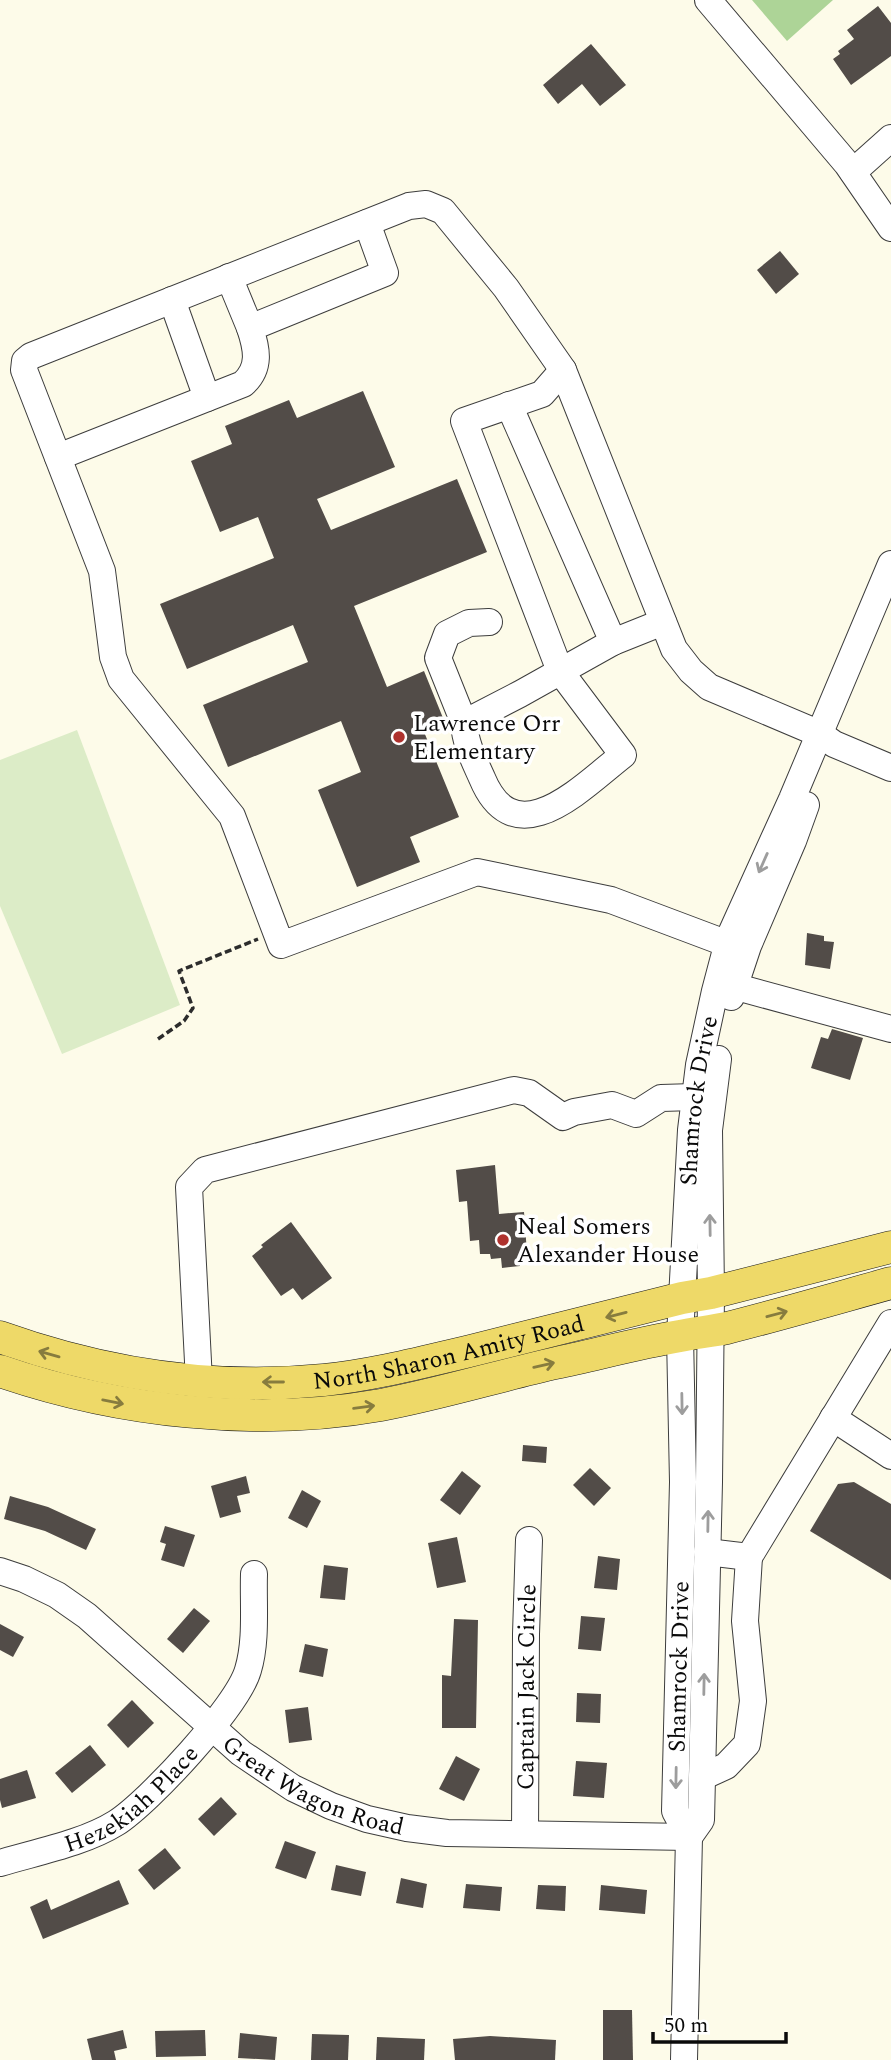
<svg xmlns="http://www.w3.org/2000/svg" width="891" height="2060" font-family="Spectral,serif">
  <style>
    .forest { fill: #add497 }
    .pitch { fill: #dcecc7 }
    .building { fill: #524c48 }
    .lines { fill: none; stroke-linecap: round; stroke-linejoin: round }
    .minor-casing { stroke: #3d3d3d; stroke-width: 28 }
    .major-casing { stroke: #1b1b1b; stroke-width: 33 }
    .path { stroke: #2c2c2c; stroke-width: 3.5; stroke-dasharray: 7 3.5; stroke-linecap: butt }
    .minor { stroke: #fff; stroke-width: 26 }
    .major { stroke: #eed968; stroke-width: 32 }
    .oneway { stroke: #9d9d9d }
    .oneway2 { stroke: #877c3e }
    .poi-dot { fill: #af322e; stroke: #fff; stroke-width: 2.5 }
    .labels { text-anchor: middle; stroke-width: 7; stroke-linejoin: round; paint-order: stroke }
    .poi-label { font-size: 24px; fill: #0a0a0a; stroke: #fff; text-anchor: start }
    .street-label { font-size: 24px; fill: #0a0a0a; stroke: #fff }
  </style>
  <rect width="100%" height="100%" fill="#fdfbe9"/>
  <path class="forest" d="M752 0H833L787 41Z"/>
  <path class="pitch" d="M77 730 180 1005 62 1054 0 906V760Z"/>
  <g class="building">
    <path d="M878 6 891 23V56L851 85 833 59 840 54 838 51 854 39 847 30Z"/>
    <path d="M591 44 626 85 600 106 582 84 558 104 543 85Z"/>
    <path d="M780 251 799 274 776 294 757 270Z"/>
    <path d="M363 391 395 467 317 499 331 530 457 479 487 552 354 606 387 687 424 671 443 718 422 727 459 817 410 837 420 862 357 887 318 790 361 772 341 721 228 767 203 705 308 662 293 625 187 669 160 604 274 558 258 517 220 532 191 461 232 444 225 426 289 400 297 418Z"/>
    <path d="M807 933 824 936V941L834 942 830 969 805 965Z"/>
    <path d="M832 1029 863 1038 850 1080 811 1068 821 1037 828 1039Z"/>
    <path d="M495 1165 499 1214 524 1212 527 1253 519 1254 520 1266 502 1268 501 1258 491 1259 490 1254H480L479 1240 470 1241 467 1201 459 1202 456 1170Z"/>
    <path d="M291 1222 332 1278 302 1300 293 1288 281 1296 252 1256 263 1247 261 1245Z"/>
    <path d="M523 1445 547 1447 546 1463 522 1461Z"/>
    <path d="M590 1468 611 1488 594 1506 573 1485Z"/>
    <path d="M462 1471 481 1486 460 1515 440 1500Z"/>
    <path d="M246 1476 250 1493 237 1496 241 1512 220 1518 211 1486Z"/>
    <path d="M854 1482 891 1504V1580L810 1531 838 1484Z"/>
    <path d="M302 1490 321 1501 307 1528 288 1518Z"/>
    <path d="M10 1496 48 1507 96 1529 86 1550 45 1531 4 1519Z"/>
    <path d="M165 1526 195 1535 184 1567 161 1560 166 1544 160 1542Z"/>
    <path d="M457 1537 466 1582 437 1588 428 1543Z"/>
    <path d="M598 1556 620 1559 617 1590 594 1588Z"/>
    <path d="M324 1565 348 1568 345 1600 320 1598Z"/>
    <path d="M194 1608 210 1621 183 1653 167 1639Z"/>
    <path d="M581 1616 605 1618 601 1651 578 1649Z"/>
    <path d="M454 1619 478 1620 476 1728H442V1675L451 1676Z"/>
    <path d="M0 1624 24 1637 13 1657 0 1650Z"/>
    <path d="M305 1644 328 1649 323 1677 299 1672Z"/>
    <path d="M577 1693 601 1694 600 1723 576 1722Z"/>
    <path d="M132 1700 154 1723 128 1748 107 1725Z"/>
    <path d="M308 1707 312 1740 289 1743 285 1710Z"/>
    <path d="M90 1745 106 1765 72 1793 55 1773Z"/>
    <path d="M456 1756 480 1769 464 1801 439 1789Z"/>
    <path d="M576 1761 607 1763 604 1798 573 1796Z"/>
    <path d="M27 1770 36 1798 2 1808 0 1800V1779Z"/>
    <path d="M221 1797 237 1814 214 1836 198 1819Z"/>
    <path d="M285 1841 316 1852 306 1879 275 1868Z"/>
    <path d="M165 1848 181 1868 154 1890 138 1870Z"/>
    <path d="M336 1865 366 1872 361 1896 331 1890Z"/>
    <path d="M401 1878 427 1884 423 1908 396 1903Z"/>
    <path d="M119 1880 129 1904 43 1939 30 1907 47 1899 51 1910Z"/>
    <path d="M466 1884 502 1887 500 1911 463 1908Z"/>
    <path d="M538 1885 566 1886 565 1911 536 1909Z"/>
    <path d="M601 1885 647 1890 645 1914 599 1910Z"/>
    <path d="M603 2010H632L633 2060H603Z"/>
    <path d="M123 2030 127 2048 114 2051 116 2060H92L87 2039Z"/>
    <path d="M205 2030 206 2056 156 2057 155 2031Z"/>
    <path d="M240 2033 277 2037 275 2060 238 2058Z"/>
    <path d="M312 2034 349 2035 348 2060H311Z"/>
    <path d="M490 2036 556 2040 555 2060H455L453 2039Z"/>
    <path d="M377 2037 425 2039 424 2060H376Z"/>
  </g>
  <g class="lines">
    <defs>
      <g id="minor">
        <path d="M708 0 847 164 891 228"/>
        <path d="M853 172 891 138"/>
        <path d="M229 277 250 328"/>
        <path d="M172 300 207 398"/>
        <path d="M563 370 542 394 464 421 560 671 623 755C582 787 515 858 482 778 474 760 465 743 464 723L520 694 613 642 663 622"/>
        <path d="M509 405 613 642"/>
        <path d="M58 457 243 384C261 368 257 349 250 328L385 273 367 223"/>
        <path d="M464 723 438 658 447 634 469 623 489 622"/>
        <path d="M728 944 611 900 477 872 281 945 232 816 121 679 113 657 102 571 24 370 25 361 31 356 409 206 426 204 443 211 506 288 563 370 674 649 691 671 709 687 820 734 834 744 891 768"/>
        <path d="M733 986 891 1029"/>
        <path d="M731 997 748 946 793 841 806 805"/>
        <path d="M199 1381 189 1187 205 1170 514 1090 529 1093 563 1117 574 1112 612 1105 636 1114 661 1098 694 1097 710 1100"/>
        <path d="M833 1418 891 1456"/>
        <path d="M707 1552 749 1557 891 1323"/>
        <path id="s1" d="M0 1571 24 1579 57 1595 87 1616 241 1753 293 1788 331 1806 367 1819 407 1828 447 1833 689 1837"/>
        <path d="M702 1777 726 1766 747 1744 753 1701 745 1621 749 1557"/>
        <path id="s2" d="M525 1834 526 1634 529 1540"/>
        <path d="M689 1837 701 1820 709 1482 711 1293 709 1130 718 1059"/>
        <path id="s3" d="M0 1863C37 1852 84 1843 116 1823 149 1802 238 1706 248 1670 257 1640 253 1605 254 1574"/>
        <path id="s4" d="M684 2060 689 1837 675 1811 683 1482 680 1336 691 1130 699 1065 715 991 729 938 792 799 891 564"/>
      </g>
      <g id="major">
        <path id="s5" d="M0 1337C104 1374 214 1391 324 1380 374 1375 422 1362 470 1351 541 1333 611 1316 682 1298L711 1293 891 1247"/>
        <path d="M0 1371C119 1412 257 1427 381 1405 440 1394 498 1376 556 1363 598 1354 639 1343 680 1336 696 1333 712 1331 727 1328 782 1314 837 1298 891 1283"/>
      </g>
    </defs>
    <use href="#minor" class="minor-casing"/>
    <use href="#major" class="major-casing"/>
    <path class="path" d="M158 1039 184 1021 193 1008 179 971 258 939"/>
    <use href="#minor" class="minor"/>
    <use href="#major" class="major"/>
  </g>
  <defs><path id="oneway-shaft" d="M-6 0H5M1.5-3L5.5 0L1.5 3" fill="none" stroke-width="1.6" stroke-linecap="round" stroke-linejoin="round" transform="scale(1.75)"/></defs>
  <g class="oneway">
    <use href="#oneway-shaft" transform="translate(763 863) rotate(114)"/>
    <use href="#oneway-shaft" transform="translate(710 1225) rotate(-91)"/>
    <use href="#oneway-shaft" transform="translate(682 1404) rotate(89)"/>
    <use href="#oneway-shaft" transform="translate(708 1521) rotate(-89)"/>
    <use href="#oneway-shaft" transform="translate(704 1684) rotate(-89)"/>
    <use href="#oneway-shaft" transform="translate(676 1778) rotate(91)"/>
  </g>
  <g class="oneway2">
    <use href="#oneway-shaft" transform="translate(777 1314) rotate(-15)"/>
    <use href="#oneway-shaft" transform="translate(616 1315) rotate(166)"/>
    <use href="#oneway-shaft" transform="translate(49 1354) rotate(-164)"/>
    <use href="#oneway-shaft" transform="translate(544 1365) rotate(-13)"/>
    <use href="#oneway-shaft" transform="translate(273 1382) rotate(180)"/>
    <use href="#oneway-shaft" transform="translate(113 1402) rotate(11)"/>
    <use href="#oneway-shaft" transform="translate(364 1407) rotate(-7)"/>
  </g>
  <g class="poi-dot">
    <circle cx="399" cy="737" r="7"/>
    <circle cx="503" cy="1240" r="7"/>
  </g>
  <g class="labels">
    <g class="poi-label">
      <text x="413" y="731">Lawrence Orr<tspan x="413" dy="28">Elementary</tspan></text>
      <text x="517" y="1234">Neal Somers<tspan x="517" dy="28">Alexander House</tspan></text>
    </g>
    <g class="street-label">
      <text dy="8" stroke="none"><textPath href="#s4" startOffset="964">Shamrock Drive</textPath></text>
      <text dy="8" stroke="none"><textPath href="#s5" startOffset="457">North Sharon Amity Road</textPath></text>
      <text dy="8" stroke="none"><textPath href="#s4" startOffset="397">Shamrock Drive</textPath></text>
      <text dy="8" stroke="none"><textPath href="#s2" startOffset="147">Captain Jack Circle</textPath></text>
      <text dy="8" stroke="none"><textPath href="#s1" startOffset="385">Great Wagon Road</textPath></text>
      <text dy="8" stroke="none"><textPath href="#s3" startOffset="149">Hezekiah Place</textPath></text>
    </g>
  </g>
  <path d="M653 2032v10h133v-10" fill="none" stroke="#0a0a0a" stroke-width="3.5"/>
  <text x="664" y="2032" font-size="21" fill="#0a0a0a" stroke="#ffffff" stroke-width="5" paint-order="stroke">50 m</text>
</svg>
